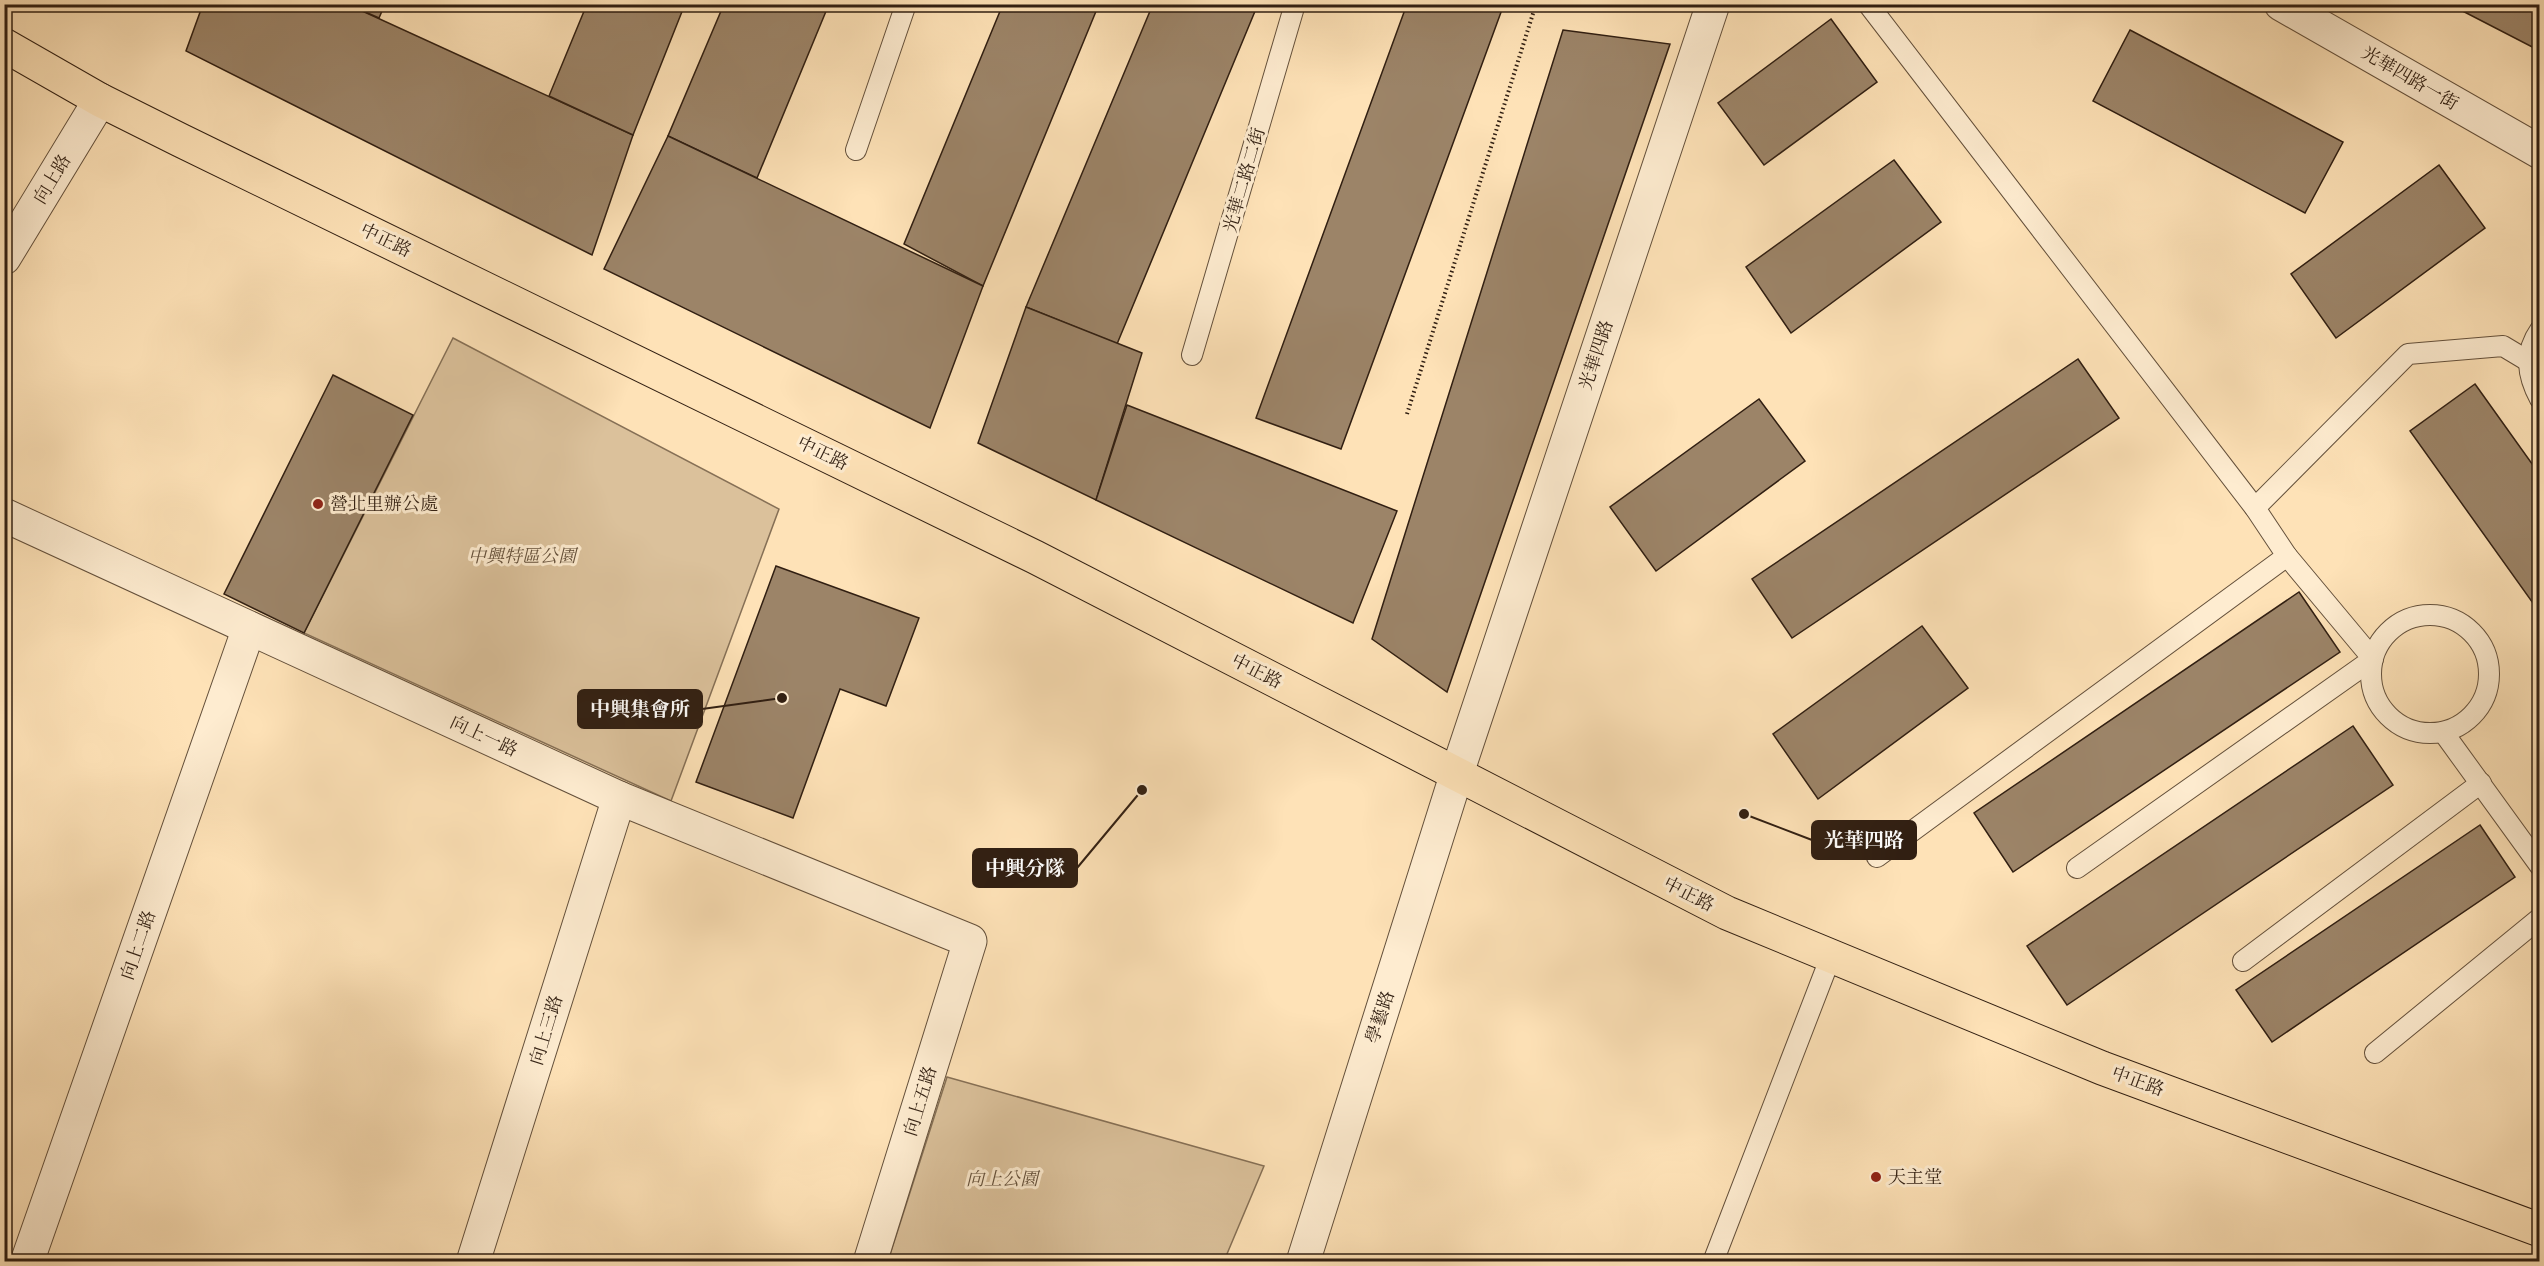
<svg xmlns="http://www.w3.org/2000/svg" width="2544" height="1266" font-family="Alegreya,'Noto Serif TC',serif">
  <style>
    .green { fill: #dbc19b; stroke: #867056; stroke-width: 1.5 }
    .building { fill: #9c8468; stroke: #311f12; stroke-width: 1.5 }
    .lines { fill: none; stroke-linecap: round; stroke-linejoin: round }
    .lane-casing { stroke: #64503b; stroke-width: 22 }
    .street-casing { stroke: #64503b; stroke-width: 35 }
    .primary-casing { stroke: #311f12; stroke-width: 35 }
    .path { stroke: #311f12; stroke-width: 4; stroke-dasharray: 1.5 3; stroke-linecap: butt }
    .lane { stroke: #feecd0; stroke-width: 20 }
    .street { stroke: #feecd0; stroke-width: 33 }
    .primary { stroke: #fee2b7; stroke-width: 33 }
    .poi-dot { fill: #8f2418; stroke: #feecd0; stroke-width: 2 }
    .labels { text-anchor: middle; stroke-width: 6; stroke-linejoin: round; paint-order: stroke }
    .street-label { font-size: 18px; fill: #311f12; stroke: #feecd0 }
    .poi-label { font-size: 18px; fill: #311f12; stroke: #feecd0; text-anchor: start }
    .park-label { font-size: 18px; font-style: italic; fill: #64503b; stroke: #feecd0 }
    .leader { fill: none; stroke: #311f12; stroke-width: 2 }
    .callout-dot { fill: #311f12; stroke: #feecd0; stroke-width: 2 }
    .callout { fill: #311f12; stroke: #311f12; stroke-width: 2 }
    .callout-label { font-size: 20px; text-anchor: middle; font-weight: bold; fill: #fff }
  </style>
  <rect width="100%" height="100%" fill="#fee2b7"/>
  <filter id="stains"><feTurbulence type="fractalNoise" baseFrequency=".00333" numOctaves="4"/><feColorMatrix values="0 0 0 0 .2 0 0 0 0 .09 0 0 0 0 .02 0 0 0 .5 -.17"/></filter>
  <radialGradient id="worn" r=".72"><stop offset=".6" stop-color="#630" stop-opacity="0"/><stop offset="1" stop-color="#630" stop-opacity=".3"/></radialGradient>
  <g class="green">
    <path d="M453 338 779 509 671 801 304 633Z"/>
    <path d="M947 1077 1264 1166 1224 1261H888Z"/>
  </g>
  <g class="building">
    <path d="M203 4H347L633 135 592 255 186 51Z"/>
    <path d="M347 4H385L379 18Z"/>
    <path d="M587 4H685L633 135 549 96Z"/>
    <path d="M724 4H829L757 178 668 136Z"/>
    <path d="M1003 4H1099L983 286 904 244Z"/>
    <path d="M1153 4H1258L1117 344 1026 307Z"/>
    <path d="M1407 4H1504L1341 449 1256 418Z"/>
    <path d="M2449 4H2540V51Z"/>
    <path d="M1831 19 1877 82 1764 165 1718 103Z"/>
    <path d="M1563 30 1670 44 1447 692 1372 639Z"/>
    <path d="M2130 30 2343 142 2305 213 2093 101Z"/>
    <path d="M668 136 983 286 930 428 604 269Z"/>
    <path d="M1894 160 1941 222 1791 333 1746 267Z"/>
    <path d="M2439 165 2485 228 2336 338 2291 274Z"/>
    <path d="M1026 307 1142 353 1096 500 978 443Z"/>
    <path d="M2078 359 2119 418 1792 638 1752 579Z"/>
    <path d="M333 375 413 415 304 633 224 594Z"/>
    <path d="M2475 384 2540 475V613L2410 431Z"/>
    <path d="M1759 399 1805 461 1656 571 1610 507Z"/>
    <path d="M1127 405 1397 511 1353 623 1096 500Z"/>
    <path d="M776 566 919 618 886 706 840 689 793 818 696 782Z"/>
    <path d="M2299 592 2340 652 2013 872 1974 813Z"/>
    <path d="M1922 626 1968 688 1818 799 1773 734Z"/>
    <path d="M2353 726 2393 785 2067 1005 2027 946Z"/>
    <path d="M2480 825 2515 877 2272 1042 2236 990Z"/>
  </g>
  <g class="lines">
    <defs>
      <g id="lane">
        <path d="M1868 4 2255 508 2287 556 2373 659 2077 868"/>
        <path d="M856 150 906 4"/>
        <path d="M2540 330C2524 353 2527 375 2540 399"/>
        <path d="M1192 355 1295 4"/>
        <path d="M2255 508 2408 354 2503 346 2528 361"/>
        <circle cx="2430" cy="674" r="59"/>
        <path d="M2443 732 2540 866"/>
        <path d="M1877 857 2287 556"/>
        <path d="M2243 961 2481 783"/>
        <path d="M2375 1053 2540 918"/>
        <path d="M1713 1262 1831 956"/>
      </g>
      <g id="street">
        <path d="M2281 4 2540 152"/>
        <path d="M4 258 100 100"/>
        <path d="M4 515 619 798 970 941 870 1262"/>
        <path d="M27 1262 249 628"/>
        <path d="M473 1262 619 798"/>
        <path d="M1303 1262 1457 773 1713 4"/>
      </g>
      <path id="primary" d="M4 45 100 100 180 140 1035 557 1727 913 2102 1068 2540 1230"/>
    </defs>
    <use href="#lane" class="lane-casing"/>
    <use href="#street" class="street-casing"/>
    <use href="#primary" class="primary-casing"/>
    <path class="path" d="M1407 414 1536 4"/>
    <use href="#lane" class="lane"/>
    <use href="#street" class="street"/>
    <use href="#primary" class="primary"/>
  </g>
  <g class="poi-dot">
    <circle cx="318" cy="504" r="6"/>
    <circle cx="1876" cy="1177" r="6"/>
  </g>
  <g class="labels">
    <g class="street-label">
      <text transform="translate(2410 78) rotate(30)" y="6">光華四路一街</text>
      <text transform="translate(52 179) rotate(-59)" y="6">向上路</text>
      <text transform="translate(1244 180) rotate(-74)" y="6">光華二路二街</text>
      <text transform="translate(386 240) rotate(26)" y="6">中正路</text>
      <text transform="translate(1596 355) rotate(-72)" y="6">光華四路</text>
      <text transform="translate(823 453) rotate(26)" y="6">中正路</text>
      <text transform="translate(1257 671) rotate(27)" y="6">中正路</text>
      <text transform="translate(484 736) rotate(25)" y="6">向上一路</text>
      <text transform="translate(1689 894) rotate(27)" y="6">中正路</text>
      <text transform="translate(138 945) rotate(-71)" y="6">向上二路</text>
      <text transform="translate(1380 1017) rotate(-72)" y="6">學藝路</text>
      <text transform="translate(546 1030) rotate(-73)" y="6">向上三路</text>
      <text transform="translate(2138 1081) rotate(20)" y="6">中正路</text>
      <text transform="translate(920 1101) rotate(-73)" y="6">向上五路</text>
    </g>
    <g class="poi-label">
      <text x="330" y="510">營北里辦公處</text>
      <text x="1888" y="1183">天主堂</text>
    </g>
    <g class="park-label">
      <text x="522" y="562">中興特區公園</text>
      <text x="1002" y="1185">向上公園</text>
    </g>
  </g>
  <path class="leader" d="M782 698L702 709M1744 814L1812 840M1142 790L1077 868"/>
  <g class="callout-dot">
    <circle cx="782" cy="698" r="6"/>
    <circle cx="1744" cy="814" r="6"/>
    <circle cx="1142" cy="790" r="6"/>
  </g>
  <g class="callout">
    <rect x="578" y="690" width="124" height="38" rx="6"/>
    <rect x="1812" y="821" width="104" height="38" rx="6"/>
    <rect x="973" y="849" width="104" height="38" rx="6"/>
  </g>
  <g class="callout-label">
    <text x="640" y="716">中興集會所</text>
    <text x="1864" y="847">光華四路</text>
    <text x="1025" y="875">中興分隊</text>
  </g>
  <rect width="2544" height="1266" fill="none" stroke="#fee2b7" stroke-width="24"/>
  <rect x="6" y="6" width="2532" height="1254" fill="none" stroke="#311f12" stroke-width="3"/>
  <rect x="12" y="12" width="2520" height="1242" fill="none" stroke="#311f12" stroke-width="1.5"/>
  <rect width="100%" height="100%" filter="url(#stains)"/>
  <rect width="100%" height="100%" fill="url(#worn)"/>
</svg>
